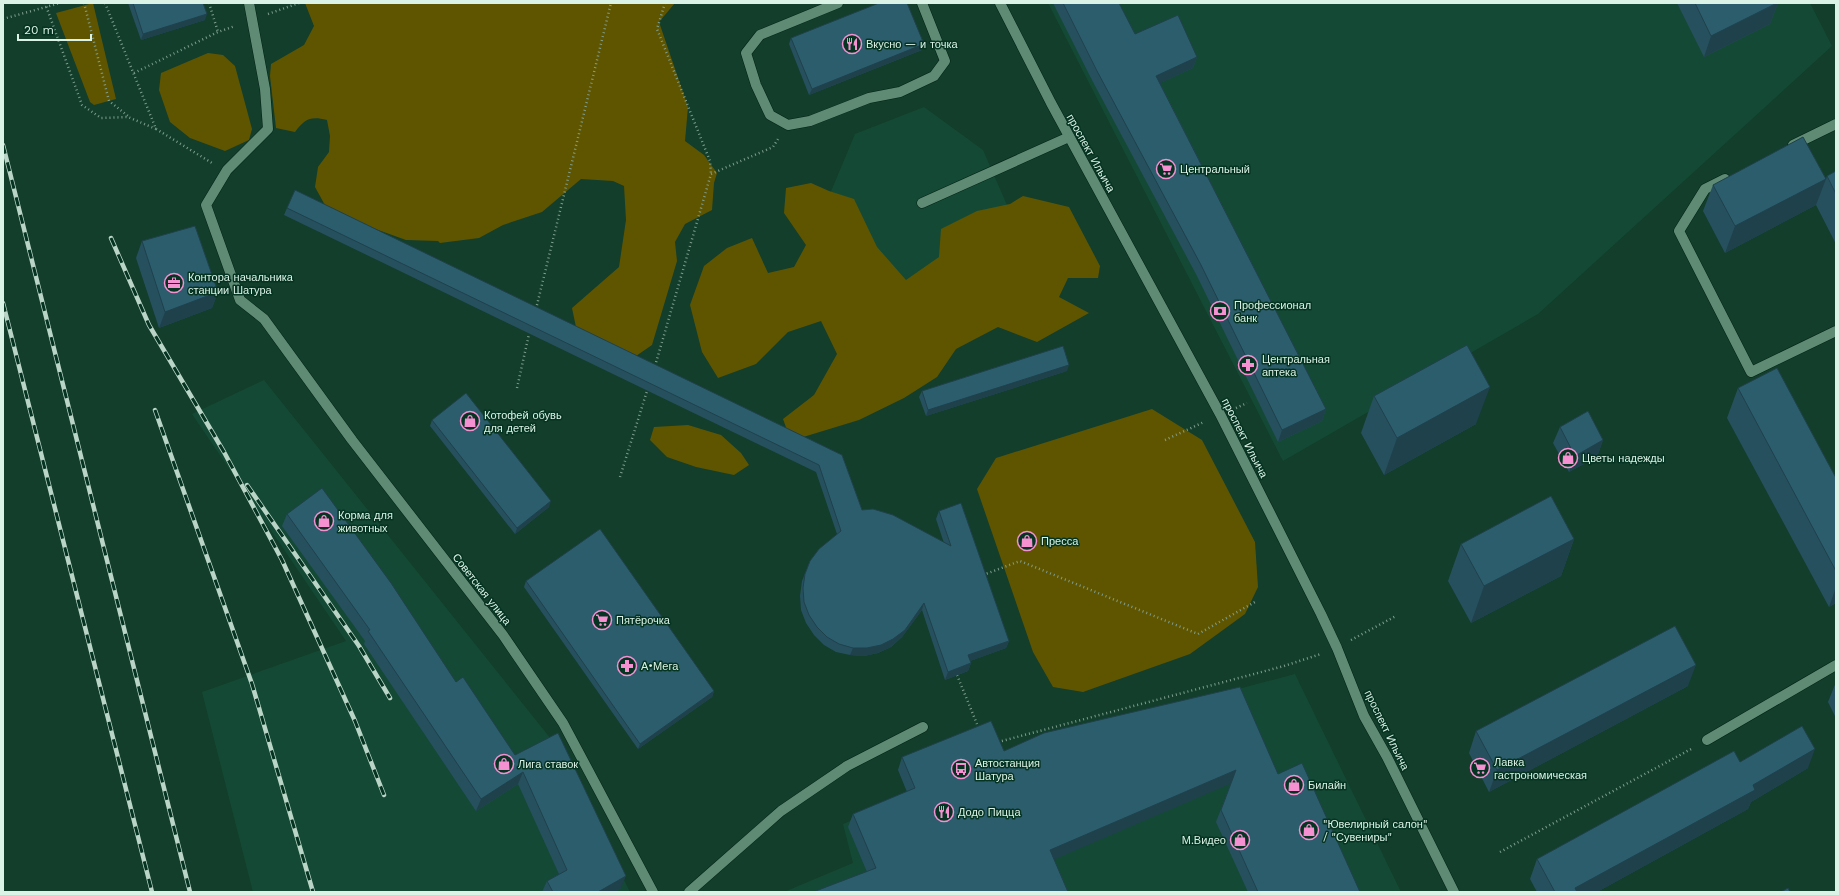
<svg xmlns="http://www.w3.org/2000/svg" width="1839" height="895" font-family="'Work Sans',sans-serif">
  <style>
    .built { fill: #144a35 }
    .green { fill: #5f5500 }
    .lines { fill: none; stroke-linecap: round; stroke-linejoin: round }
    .minor-casing { stroke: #022315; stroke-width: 11 }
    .path { stroke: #7e9e8f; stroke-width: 2.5; stroke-dasharray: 1 3; stroke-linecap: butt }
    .minor { stroke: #5f8b74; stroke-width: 10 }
    .rail-casing { stroke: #bad5c8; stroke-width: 4.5 }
    .rail { stroke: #053422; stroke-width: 3; stroke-dasharray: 9; stroke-linecap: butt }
    .path-bridge { stroke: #7e9e8f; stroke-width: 2.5; stroke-dasharray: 1 3; stroke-linecap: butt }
    .wall { fill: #26505e }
    .shaded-wall { fill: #1f414c }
    .building { fill: #2c5d6d; stroke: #1f414c }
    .labels { text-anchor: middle; stroke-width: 3; stroke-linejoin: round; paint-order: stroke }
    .poi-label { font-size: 11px; fill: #dbf2e6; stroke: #053422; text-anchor: start }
    .street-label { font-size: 11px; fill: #dbf2e6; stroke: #053422 }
  </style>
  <rect width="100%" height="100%" fill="#123e2b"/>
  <g class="built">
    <path d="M1048 3H1810L1832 46 1538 314 1283 461Z"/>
    <path d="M924 107 983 150 1024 244 930 346 822 213 855 134Z"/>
    <path d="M264 380 555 744 630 892H253L202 692 346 641 192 414Z"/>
    <path d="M1295 674 1401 892H784L853 863 843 824 1039 742Z"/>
  </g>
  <g class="green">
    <path d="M93 3 116 99 94 105 90 102 56 13Z"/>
    <path d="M305 3H675L659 22 688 107 685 141 704 155 717 173 714 183 712 210 685 224 675 242 677 261 652 345 636 356 576 327 572 308 619 267 626 220 624 186 613 181 581 179 542 212 503 225 479 238 440 243 438 241 406 240 367 226 331 216 315 187 318 167 329 152 330 136 327 120C310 116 305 119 295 132L276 128 270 76 271 64 304 45 314 26Z"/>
    <path d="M208 53 223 55 235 66 252 129 249 140 225 151 190 138 170 122 159 90 161 73Z"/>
    <path d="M811 183 829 191 854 199 877 247 906 280 939 257 941 229 977 211 1010 204 1023 196 1069 207 1100 266 1098 278H1068L1059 297 1089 313 1037 342 998 327 956 349 937 377 904 398 859 420 800 438 787 430 783 419 814 395 837 354 821 321 788 332 756 364 718 378 702 352 690 305 704 266 727 248 752 238 768 273 794 267 806 245 784 213 786 188Z"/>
    <path d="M1152 409 1202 440 1255 542 1258 587 1245 614 1190 654 1083 692 1053 687 1033 652 977 489 996 458Z"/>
    <path d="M688 425 721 435 741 453 749 465 734 475 696 467 667 457 650 440 654 427Z"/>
  </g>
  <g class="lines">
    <defs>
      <g id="minor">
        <path d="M249 3 265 89 268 129 227 170 206 205 240 300 264 319 352 440 503 635 563 723 653 892"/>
        <path d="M838 3 760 35 746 53 756 85 770 115 788 125 810 121 869 98 900 92 934 76 945 61 922 3"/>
        <path d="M1000 3 1051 103 1220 414 1321 614 1337 648 1364 716 1387 757 1454 892"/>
        <path d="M1793 145 1836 124"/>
        <path d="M1725 179 1705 189 1679 231 1751 372 1836 331"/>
        <path d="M922 203 1069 137"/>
        <path d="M1707 740 1836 665"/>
        <path d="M689 892 781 811 847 766 923 727"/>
      </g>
    </defs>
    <use href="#minor" class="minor-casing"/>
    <g class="path">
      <path d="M45 3 82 105 101 118 128 117 156 129"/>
      <path d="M84 3 109 101 128 116"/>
      <path d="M105 3 156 129 212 163"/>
      <path d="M209 3 218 32"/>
      <path d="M665 3 657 29 710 161 711 174"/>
      <path d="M268 14 299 3"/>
      <path d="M134 73 218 32 235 26"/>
      <path d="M536 309 611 3"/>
      <path d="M655 366 711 174 773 147 778 139"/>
      <path d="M517 388 529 334"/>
      <path d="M1236 408 1247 403"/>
      <path d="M1165 440 1204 422"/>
      <path d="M620 477 647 391"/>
      <path d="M983 575 1020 561 1198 634 1255 602"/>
      <path d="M1351 640 1396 616"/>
      <path d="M957 675 979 729"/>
      <path d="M998 742 1284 666 1321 654"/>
      <path d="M1500 852 1693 748"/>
    </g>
    <use href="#minor" class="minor"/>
    <defs>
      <g id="rail">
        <path d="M3 145 190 892"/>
        <path d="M111 238 149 325 224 452 282 560 355 721 384 795"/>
        <path d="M3 303 152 892"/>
        <path d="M155 410 252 684 313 892"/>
        <path d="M247 485 359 646 390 698"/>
      </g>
    </defs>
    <use href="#rail" class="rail-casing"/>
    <use href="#rail" class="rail"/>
    <path class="path-bridge" d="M3 19 60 3"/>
  </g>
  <g class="wall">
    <path d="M128 3H203L205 20 141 40Z"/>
    <path d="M1053 3H1119L1135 34 1197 57 1193 68 1160 83 1326 409 1322 421 1278 442 1197 276 1093 82Z"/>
    <path d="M1677 3H1778L1770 24 1704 57Z"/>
    <path d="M791 38 922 50 809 95 789 44Z"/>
    <path d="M1836 171V244L1816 205 1725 253 1703 211 1713 185 1826 179 1827 176Z"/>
    <path d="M287 208 842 455 862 510 944 543 936 519 939 511 1009 641 1006 648 970 661 971 663 968 671 945 680 922 610 902 637 891 647 878 653 864 656 850 655 836 652 824 645 814 635 806 623 801 610 800 596 802 581 810 561 837 534 816 472 284 215Z"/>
    <path d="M142 241 218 292 212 308 159 328 136 258Z"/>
    <path d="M1067 371 926 416 919 397 922 391Z"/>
    <path d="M1738 388 1836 478V603L1829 607 1727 418Z"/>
    <path d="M1374 396 1476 424 1384 475 1361 433Z"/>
    <path d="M432 420 549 507 515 534 430 426Z"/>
    <path d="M1560 427 1603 440 1597 457 1569 472 1553 443Z"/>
    <path d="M287 514 456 682 515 755 621 888 615 892H542L547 881 559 874 518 784 476 811 364 644 365 641 282 526Z"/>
    <path d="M1574 539 1561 576 1471 623 1448 581 1461 544Z"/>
    <path d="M526 581 714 691 712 697 638 749 524 587Z"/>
    <path d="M1836 682V718L1828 702Z"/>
    <path d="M1688 686 1489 792 1469 753 1476 731Z"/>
    <path d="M1004 751 1278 774 1360 892H1248L1216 822 1231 783 1054 859 867 872 848 827 853 814 907 792 898 770 902 757Z"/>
    <path d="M1740 762 1808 768 1751 802 1748 809 1597 892H1537L1530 879 1537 859Z"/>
  </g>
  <g class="shaded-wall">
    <path d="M1778 3 1770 24 1704 57 1711 36Z"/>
    <path d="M207 14 205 20 141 40 143 34Z"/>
    <path d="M924 44 922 50 809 95 812 89Z"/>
    <path d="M1197 57 1193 68 1152 87 1156 76Z"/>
    <path d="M1826 179 1816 205 1725 253 1735 226Z"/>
    <path d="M218 292 212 308 159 328 165 312Z"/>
    <path d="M1069 365 1067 371 926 416 928 410Z"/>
    <path d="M1490 387 1476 424 1384 475 1397 438Z"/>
    <path d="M1326 409 1322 421 1278 442 1282 430Z"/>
    <path d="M1603 440 1597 457 1569 472 1575 456Z"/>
    <path d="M551 501 549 507 515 534 517 528Z"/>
    <path d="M1574 539 1561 576 1471 623 1484 586Z"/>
    <path d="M1836 587V603L1829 607Z"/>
    <path d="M924 603 922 610 902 637 891 647 878 653 864 656 850 655 853 648Z"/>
    <path d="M1009 641 1006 648 965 663 968 655Z"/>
    <path d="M971 663 968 671 945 680 948 672Z"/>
    <path d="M1696 665 1688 686 1489 792 1497 770Z"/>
    <path d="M714 691 712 697 638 749 640 744Z"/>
    <path d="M1815 749 1808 768 1751 802 1748 809 1597 892H1574L1575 888Z"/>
    <path d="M1236 770 1232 783 1046 863 1050 850Z"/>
    <path d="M523 772 518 784 476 811 481 799Z"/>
    <path d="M626 876 621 888 615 892H598Z"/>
  </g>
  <g class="building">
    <path d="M133 3H203L207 14 143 34Z"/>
    <path d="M879 3H907L924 44 812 89 791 38Z"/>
    <path d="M1063 3H1119L1135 34 1178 15 1197 57 1156 76 1326 409 1282 430 1201 265 1097 71Z"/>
    <path d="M1695 3H1777L1711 36Z"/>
    <path d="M1803 137 1826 179 1735 226 1713 185Z"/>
    <path d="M1836 171V194L1827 176Z"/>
    <path d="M295 190 842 455 862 510 873 509 893 515 951 546 939 511 961 503 1009 641 968 655 971 663 948 672 924 603 905 630 893 639 881 645 867 648H853L839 644 827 637 817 627 809 615 804 602 803 588 805 574 810 561 819 549 841 531 819 465 287 208Z"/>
    <path d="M195 226 218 292 165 312 142 241Z"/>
    <path d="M1467 345 1490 387 1397 438 1374 396Z"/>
    <path d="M1063 346 1069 365 928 410 922 391Z"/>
    <path d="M1777 368 1836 478V571L1738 388Z"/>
    <path d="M466 393 551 501 517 528 432 420Z"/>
    <path d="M1588 411 1603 440 1575 456 1560 427Z"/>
    <path d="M322 488 391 583 456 682 463 677 515 755 558 733 626 876 598 892H553L547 881 567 870 523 772 481 799 368 631 370 630 287 514Z"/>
    <path d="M1551 496 1574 539 1484 586 1461 544Z"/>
    <path d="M600 529 714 691 640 744 526 581Z"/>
    <path d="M1675 626 1696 665 1497 770 1476 731Z"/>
    <path d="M1240 687 1278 774 1302 763 1360 892H1258L1221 810 1236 770 1050 850 1068 892H813L876 868 853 814 915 788 902 757 991 721 1004 751 1044 733Z"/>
    <path d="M1802 726 1815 749 1753 785 1755 790 1575 888 1577 892H1555L1537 859 1734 751 1740 762Z"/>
    <path d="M1788 888 1790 892H1781Z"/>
  </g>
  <defs>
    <symbol id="restaurant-ring" viewBox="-11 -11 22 22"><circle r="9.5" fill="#053422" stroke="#f590d1" stroke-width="1.5"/><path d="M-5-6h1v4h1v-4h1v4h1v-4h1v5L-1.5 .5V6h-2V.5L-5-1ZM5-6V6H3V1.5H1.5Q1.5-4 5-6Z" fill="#f590d1"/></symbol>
    <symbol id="supermarket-ring" viewBox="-11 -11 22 22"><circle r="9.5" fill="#053422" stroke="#f590d1" stroke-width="1.5"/><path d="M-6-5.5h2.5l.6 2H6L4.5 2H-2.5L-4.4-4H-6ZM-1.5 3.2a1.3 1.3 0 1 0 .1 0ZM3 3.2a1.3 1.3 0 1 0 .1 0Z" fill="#f590d1"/></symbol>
    <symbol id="office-ring" viewBox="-11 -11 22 22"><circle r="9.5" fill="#053422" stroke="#f590d1" stroke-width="1.5"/><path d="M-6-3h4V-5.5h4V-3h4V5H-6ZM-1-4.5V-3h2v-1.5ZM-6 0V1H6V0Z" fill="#f590d1"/></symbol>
    <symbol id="bank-ring" viewBox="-11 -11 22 22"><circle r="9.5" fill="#053422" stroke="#f590d1" stroke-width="1.5"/><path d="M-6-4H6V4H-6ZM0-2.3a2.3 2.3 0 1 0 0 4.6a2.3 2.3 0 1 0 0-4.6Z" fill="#f590d1"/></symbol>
    <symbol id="pharmacy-ring" viewBox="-11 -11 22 22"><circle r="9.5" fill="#053422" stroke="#f590d1" stroke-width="1.5"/><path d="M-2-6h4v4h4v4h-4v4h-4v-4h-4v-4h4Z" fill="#f590d1"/></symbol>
    <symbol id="shop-ring" viewBox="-11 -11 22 22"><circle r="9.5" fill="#053422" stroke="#f590d1" stroke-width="1.5"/><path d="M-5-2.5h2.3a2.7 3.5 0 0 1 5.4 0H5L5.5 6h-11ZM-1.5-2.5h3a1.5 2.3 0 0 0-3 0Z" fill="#f590d1"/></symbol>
    <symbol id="bus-ring" viewBox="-11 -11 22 22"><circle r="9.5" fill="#053422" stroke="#f590d1" stroke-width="1.5"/><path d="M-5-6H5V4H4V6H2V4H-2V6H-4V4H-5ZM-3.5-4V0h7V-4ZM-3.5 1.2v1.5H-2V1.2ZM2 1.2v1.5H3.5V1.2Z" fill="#f590d1"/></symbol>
  </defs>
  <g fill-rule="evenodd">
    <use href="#restaurant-ring" x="841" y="33" width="22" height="22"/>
    <use href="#supermarket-ring" x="1155" y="158" width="22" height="22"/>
    <use href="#office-ring" x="163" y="272" width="22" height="22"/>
    <use href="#bank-ring" x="1209" y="300" width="22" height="22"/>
    <use href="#pharmacy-ring" x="1237" y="354" width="22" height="22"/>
    <use href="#shop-ring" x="459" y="410" width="22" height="22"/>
    <use href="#shop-ring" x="1557" y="447" width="22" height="22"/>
    <use href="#shop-ring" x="313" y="510" width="22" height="22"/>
    <use href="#shop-ring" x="1016" y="530" width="22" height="22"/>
    <use href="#supermarket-ring" x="591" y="609" width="22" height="22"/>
    <use href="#pharmacy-ring" x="616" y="655" width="22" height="22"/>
    <use href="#shop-ring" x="493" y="753" width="22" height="22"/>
    <use href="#supermarket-ring" x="1469" y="757" width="22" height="22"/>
    <use href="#bus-ring" x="950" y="758" width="22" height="22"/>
    <use href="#shop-ring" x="1283" y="774" width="22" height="22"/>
    <use href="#restaurant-ring" x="933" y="801" width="22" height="22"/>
    <use href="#shop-ring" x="1298" y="819" width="22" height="22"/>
    <use href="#shop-ring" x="1229" y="829" width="22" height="22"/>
  </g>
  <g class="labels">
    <g class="poi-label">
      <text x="866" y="48">Вкусно — и точка</text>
      <text x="1180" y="173">Центральный</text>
      <text x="188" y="281">Контора начальника<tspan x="188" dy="13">станции Шатура</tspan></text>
      <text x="1234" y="309">Профессионал<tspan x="1234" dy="13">банк</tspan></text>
      <text x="1262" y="363">Центральная<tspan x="1262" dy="13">аптека</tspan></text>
      <text x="484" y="419">Котофей обувь<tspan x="484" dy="13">для детей</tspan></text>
      <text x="1582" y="462">Цветы надежды</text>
      <text x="338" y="519">Корма для<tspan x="338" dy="13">животных</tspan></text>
      <text x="1041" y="545">Пресса</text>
      <text x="616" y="624">Пятёрочка</text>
      <text x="641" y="670">А•Мега</text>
      <text x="1494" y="766">Лавка<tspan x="1494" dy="13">гастрономическая</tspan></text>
      <text x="975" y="767">Автостанция<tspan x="975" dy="13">Шатура</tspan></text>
      <text x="518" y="768">Лига ставок</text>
      <text x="1308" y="789">Билайн</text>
      <text x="958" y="816">Додо Пицца</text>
      <text x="1323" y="828">"Ювелирный салон"<tspan x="1323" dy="13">/ "Сувениры"</tspan></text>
      <text x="1226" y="844" text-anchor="end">М.Видео</text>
    </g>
    <g class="street-label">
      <text transform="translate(1091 153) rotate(61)" y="4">проспект Ильича</text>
      <text transform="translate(1245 438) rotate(63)" y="4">проспект Ильича</text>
      <text transform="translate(482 589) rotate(52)" y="4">Советская улица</text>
      <text transform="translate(1387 730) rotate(64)" y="4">проспект Ильича</text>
    </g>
  </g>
  <rect width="1839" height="895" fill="none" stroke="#dbf2e6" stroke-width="8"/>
  <path d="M18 34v6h73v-6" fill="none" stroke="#dbf2e6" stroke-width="2"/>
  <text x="24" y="34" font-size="12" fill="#dbf2e6" stroke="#053422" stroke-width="3" paint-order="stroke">20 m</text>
</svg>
